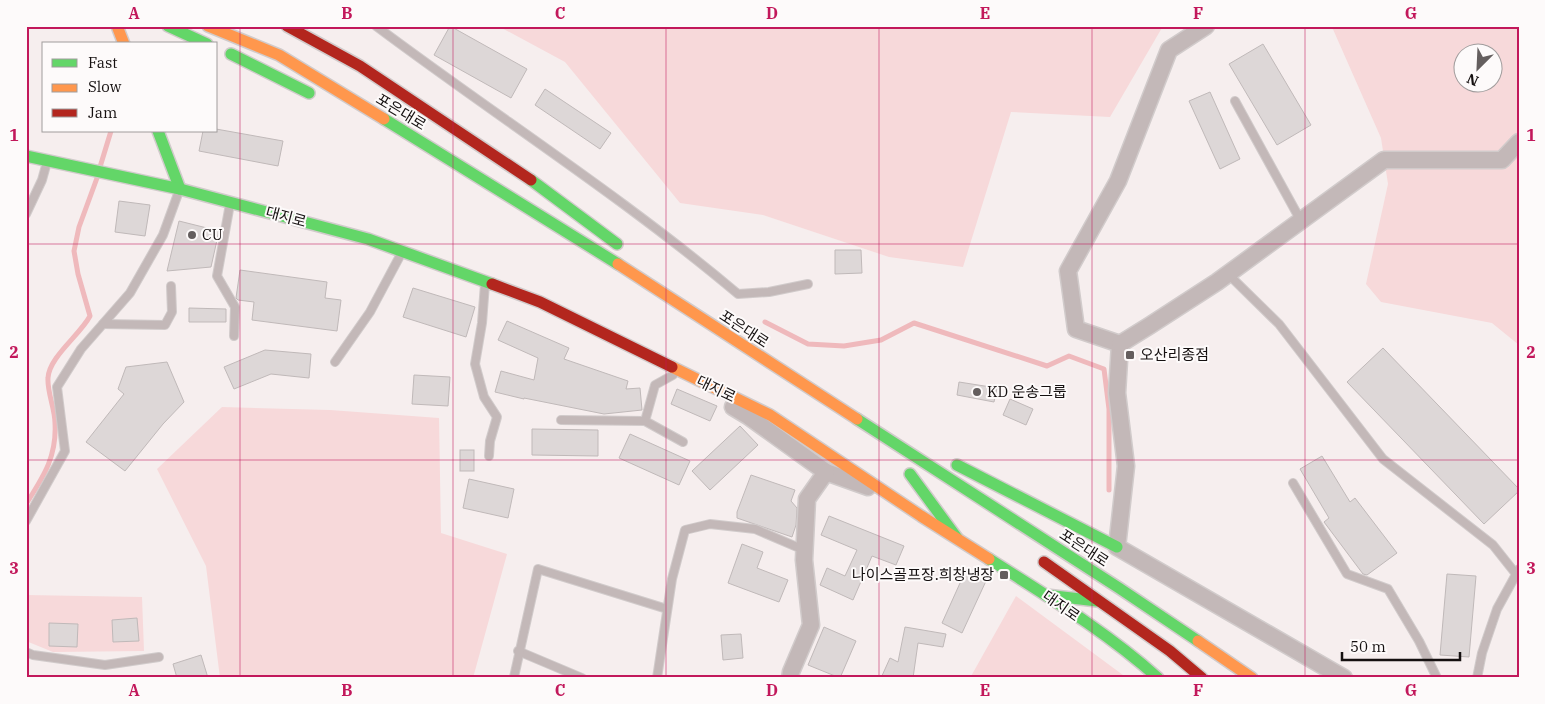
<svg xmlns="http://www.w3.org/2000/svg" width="1545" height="704" font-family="'IBM Plex Serif','Noto Sans KR',serif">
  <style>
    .green { fill: #f7d9da; fill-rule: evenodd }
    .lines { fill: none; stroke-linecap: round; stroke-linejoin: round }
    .stream { stroke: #efb9bc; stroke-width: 5 }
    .building { fill: #ddd7d7; stroke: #c0b9b9 }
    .lane-casing { stroke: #d1cbcb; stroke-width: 10 }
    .street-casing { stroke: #d1cbcb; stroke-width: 19 }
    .fast-casing { stroke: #d1cbcb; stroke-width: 14 }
    .slow-casing { stroke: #d1cbcb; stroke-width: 14 }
    .jam-casing { stroke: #d1cbcb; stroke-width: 14 }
    .lane { stroke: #c3b8b8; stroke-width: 8 }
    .street { stroke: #c3b8b8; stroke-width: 16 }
    .fast { stroke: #63d668; stroke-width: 11 }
    .slow { stroke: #ff974d; stroke-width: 11 }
    .jam { stroke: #b3261e; stroke-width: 11 }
    .grid { fill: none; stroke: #c2185b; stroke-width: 1; stroke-opacity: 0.55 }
    .poi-dot { fill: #645e5e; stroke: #fdfafa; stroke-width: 2 }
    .labels { text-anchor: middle; stroke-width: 4; stroke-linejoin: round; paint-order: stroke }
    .street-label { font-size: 15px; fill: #151010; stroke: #fdfafa }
    .poi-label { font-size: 15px; fill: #151010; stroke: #fdfafa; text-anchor: start }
    .neatline { fill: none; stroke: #c2185b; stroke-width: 2 }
    .grid-label { font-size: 16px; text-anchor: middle; font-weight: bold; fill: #c2185b }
  </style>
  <rect width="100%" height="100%" fill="#f6eeee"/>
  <g class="green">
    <path d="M498 26H1163L1110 117 1011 112 963 267 889 257 763 215 680 203 565 62Z"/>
    <path d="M1336 26H1519V345L1492 323 1381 302 1366 284 1388 184 1381 138 1332 27ZM1462 52H1492V82H1462Z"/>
    <path d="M222 407 330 410 439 418 441 533 507 554 473 678H220L206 566 157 469Z"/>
    <path d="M26 595 142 597 144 651 53 652 26 641Z"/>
    <path d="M1016 596 1127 678H970Z"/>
  </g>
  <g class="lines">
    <g class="stream">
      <path d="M100 167 111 131"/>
      <path d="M765 322 808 344 844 346 881 340 914 323 1047 366 1069 356 1104 369 1109 409V490"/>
      <path d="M26 504C43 477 57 457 55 423 55 409 47 392 48 378 49 357 80 335 90 316L78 274 74 251 79 227 97 178"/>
    </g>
  </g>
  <g class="building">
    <path d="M450 26 527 69 511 98 434 55Z"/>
    <path d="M1263 44 1311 125 1277 145 1229 64Z"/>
    <path d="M545 89 611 133 600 149 535 105Z"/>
    <path d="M1210 92 1240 159 1220 169 1189 101Z"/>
    <path d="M216 129 283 141 278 166 199 151 203 131H216Z"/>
    <path d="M119 201 150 205 145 236 115 232Z"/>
    <path d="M179 221 219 231 211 267 167 271Z"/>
    <path d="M835 250H861L862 273 835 274Z"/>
    <path d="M240 270 327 282 325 298 341 300 337 331 252 320 254 302 238 300 236 298Z"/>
    <path d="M413 288 475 307 466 337 403 317Z"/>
    <path d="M189 308 226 309V322H189Z"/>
    <path d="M507 321 569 348 564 359 628 381 626 389 640 388 642 410 604 414 524 398V399L495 392 501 371 534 380 538 358 498 340Z"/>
    <path d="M1383 348 1519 489V491L1484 524 1347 382Z"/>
    <path d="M265 350 311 354 309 378 271 374 234 389 224 367Z"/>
    <path d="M167 362 184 402 163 424 125 471 86 442 124 394 118 389 126 367Z"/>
    <path d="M414 375 450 377 448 406 412 404Z"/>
    <path d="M959 382 997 388 994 402 957 395Z"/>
    <path d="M677 389 717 406 710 421 671 404Z"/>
    <path d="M1010 399 1033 409 1026 425 1003 415Z"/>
    <path d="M740 426 758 445 710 490 692 471Z"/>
    <path d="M532 429 598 430V456L532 455Z"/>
    <path d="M630 434 690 461 679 485 619 458Z"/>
    <rect x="460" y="450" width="14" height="21"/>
    <path d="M1322 456 1350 502 1355 498 1397 553 1367 575 1363 574 1324 522 1329 518 1300 469Z"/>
    <path d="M751 475 795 490 791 501 797 508 796 525 792 537 737 518V512Z"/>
    <path d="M469 479 514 489 508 518 463 508Z"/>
    <path d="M829 516 904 546 896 565 872 556 853 600 820 585 827 568 845 576 857 550 821 535Z"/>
    <path d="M742 544 763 552 757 568 788 580 779 602 728 583Z"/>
    <path d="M965 572 986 581 962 633 942 623Z"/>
    <path d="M1447 574 1476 576 1469 657 1440 655Z"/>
    <path d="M137 618 139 641 113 642 112 620Z"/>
    <path d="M49 623 78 624 77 647 49 646Z"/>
    <path d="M824 627 856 641 840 678 808 665Z"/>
    <path d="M905 627 946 634 943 647 918 643 913 678H881L890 658 898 662Z"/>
    <path d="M741 634 743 658 723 660 721 635Z"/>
    <path d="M201 655 208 678H177L173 664Z"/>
  </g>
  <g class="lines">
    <defs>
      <g id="lane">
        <path d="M376 26C496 116 623 197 738 294L769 292 808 284"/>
        <path d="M1235 101 1301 221"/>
        <path d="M230 204 217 276 235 307 234 336"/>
        <path d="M26 214 42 180 47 162"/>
        <path d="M1228 274 1279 324 1383 459 1493 545 1516 574"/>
        <path d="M485 284 482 323 475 364 484 397 497 417 490 441 489 456"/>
        <path d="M103 324 165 325 172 312 171 286"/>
        <path d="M335 362 370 312 401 254"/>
        <path d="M673 375 655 385 645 421 683 442"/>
        <path d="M561 420 645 421"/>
        <path d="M1293 483 1347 574 1388 589 1419 641 1437 678"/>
        <path d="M26 521 65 451 57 387 81 349 130 293 163 235 179 191"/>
        <path d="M518 651 582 678"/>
        <path d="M26 652 33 655 105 665 159 657"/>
        <path d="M514 677 538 569 667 609"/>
        <path d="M657 678 672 579 685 530 710 524 755 529 804 550"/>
        <path d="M1477 678 1482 653 1497 609 1519 569"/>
      </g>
      <g id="street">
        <path d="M1206 26 1169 50 1118 181 1068 271 1076 329 1120 344 1117 393 1126 466 1117 547 1344 678"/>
        <path d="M1120 344 1149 326 1217 282 1384 160H1502L1519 142"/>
        <path d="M733 407 748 416 826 472 868 487"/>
        <path d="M790 678 791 672 811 625 804 560 807 499 826 472"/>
      </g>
      <g id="fast">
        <path d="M168 26 207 44"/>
        <path d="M231 54 309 93"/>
        <path d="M384 119 618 264"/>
        <path d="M158 131 180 189"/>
        <path d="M26 156 180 189 368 239 492 284"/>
        <path d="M531 180 617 244"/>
        <path d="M857 419 1119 588 1198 641"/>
        <path d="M957 465 1117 547"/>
        <path d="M910 474 957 538"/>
        <path d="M989 559C1047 596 1107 632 1158 678"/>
        <path d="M1046 595 1097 601"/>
      </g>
      <g id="slow">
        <path d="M117 26 124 44"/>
        <path d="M208 26 279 55 384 119"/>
        <path d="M618 264 857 419"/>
        <path d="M672 367 770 415 921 516 989 559"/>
        <path d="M1198 641 1252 678"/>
      </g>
      <g id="jam">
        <path d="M287 26 360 66 531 180"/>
        <path d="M492 284 540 302 672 367"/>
        <path d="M1044 562 1170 651 1202 678"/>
      </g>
    </defs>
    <use href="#lane" class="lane-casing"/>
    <use href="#street" class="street-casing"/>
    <use href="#fast" class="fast-casing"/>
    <use href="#slow" class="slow-casing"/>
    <use href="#jam" class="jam-casing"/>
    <use href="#lane" class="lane"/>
    <use href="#street" class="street"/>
    <use href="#fast" class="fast"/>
    <use href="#slow" class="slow"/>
    <use href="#jam" class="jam"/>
  </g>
  <path class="grid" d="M240 26V678M453 26V678M666 26V678M879 26V678M1092 26V678M1305 26V678M26 244H1519M26 460H1519"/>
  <g class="poi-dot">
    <circle cx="192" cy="235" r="5"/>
    <rect x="1125" y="350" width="10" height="10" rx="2.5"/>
    <circle cx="977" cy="392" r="5"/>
    <rect x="999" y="570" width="10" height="10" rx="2.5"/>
  </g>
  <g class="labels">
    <g class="street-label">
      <text transform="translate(401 112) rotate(31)" y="5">포은대로</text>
      <text transform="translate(286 217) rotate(15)" y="5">대지로</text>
      <text transform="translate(744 329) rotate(33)" y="5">포은대로</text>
      <text transform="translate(716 389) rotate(26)" y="5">대지로</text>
      <text transform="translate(1084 548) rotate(33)" y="5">포은대로</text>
      <text transform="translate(1061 606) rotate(35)" y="5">대지로</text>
    </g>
    <g class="poi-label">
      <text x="202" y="240">CU</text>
      <text x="1140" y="360">오산리종점</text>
      <text x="987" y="397">KD 운송그룹</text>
      <text x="994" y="580" text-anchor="end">나이스골프장.희창냉장</text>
    </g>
  </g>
  <rect width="1545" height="704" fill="none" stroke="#fdfafa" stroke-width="55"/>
  <rect x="42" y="42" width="175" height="90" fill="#fdfafa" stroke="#a09c9c"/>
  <rect x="52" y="59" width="25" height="8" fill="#63d668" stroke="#a09c9c"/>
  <text x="88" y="68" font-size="15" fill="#151010">Fast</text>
  <rect x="52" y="84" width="25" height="8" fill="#ff974d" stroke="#a09c9c"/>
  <text x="88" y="92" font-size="15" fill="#151010">Slow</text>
  <rect x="52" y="109" width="25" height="8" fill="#b3261e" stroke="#a09c9c"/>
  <text x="88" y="118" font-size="15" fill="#151010">Jam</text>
  <g transform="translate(1478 68) rotate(204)"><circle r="24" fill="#fdfafa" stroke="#a09c9c"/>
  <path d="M0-4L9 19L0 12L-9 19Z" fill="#645e5e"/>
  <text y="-8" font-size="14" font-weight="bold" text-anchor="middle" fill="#151010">N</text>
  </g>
  <path d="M1342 652v8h118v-8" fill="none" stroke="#151010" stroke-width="2.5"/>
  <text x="1350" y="652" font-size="15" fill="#151010" stroke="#fdfafa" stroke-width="4" paint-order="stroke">50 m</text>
  <rect x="28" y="28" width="1490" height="648" class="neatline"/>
  <g class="grid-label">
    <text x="134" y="19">A</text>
    <text x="347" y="19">B</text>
    <text x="560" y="19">C</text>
    <text x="772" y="19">D</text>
    <text x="985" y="19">E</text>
    <text x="1198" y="19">F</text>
    <text x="1411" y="19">G</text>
    <text x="14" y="141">1</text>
    <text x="1531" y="141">1</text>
    <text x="14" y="358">2</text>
    <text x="1531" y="358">2</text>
    <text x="14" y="574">3</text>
    <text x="1531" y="574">3</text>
    <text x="134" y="696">A</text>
    <text x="347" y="696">B</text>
    <text x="560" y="696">C</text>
    <text x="772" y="696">D</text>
    <text x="985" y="696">E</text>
    <text x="1198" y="696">F</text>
    <text x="1411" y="696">G</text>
  </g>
</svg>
